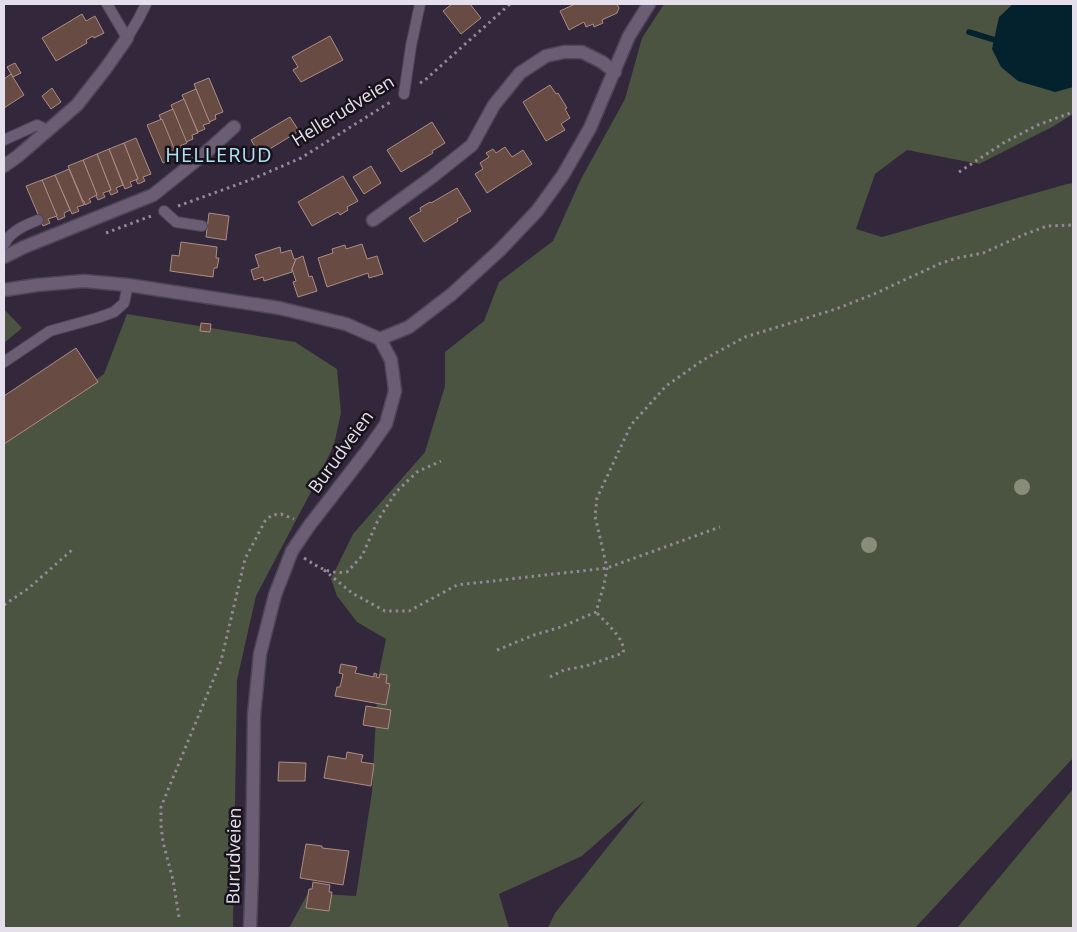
<svg xmlns="http://www.w3.org/2000/svg" width="1077" height="932" font-family="'Open Sans',sans-serif">
  <style>
    .green { fill: #4b5341 }
    .water { fill: #03222d }
    .lines { fill: none; stroke-linecap: round; stroke-linejoin: round }
    .stream { stroke: #03222d; stroke-width: 5.5 }
    .building { fill: #684c44; stroke: #ab8d85 }
    .lane-casing { stroke: #4f4556; stroke-width: 12 }
    .street-casing { stroke: #4f4556; stroke-width: 15 }
    .path { stroke: #918898; stroke-width: 3; stroke-dasharray: 2.5 4; stroke-linecap: butt }
    .lane { stroke: #6a5d74; stroke-width: 10 }
    .street { stroke: #6a5d74; stroke-width: 12 }
    .tree { fill: #888d7a }
    .labels { text-anchor: middle; stroke-width: 5; stroke-linejoin: round; paint-order: stroke }
    .street-label { font-size: 18px; fill: #e5deeb; stroke: #18121b }
    .quarter-label { font-size: 20px; letter-spacing: 1px; fill: #aee0f6; stroke: #18121b }
  </style>
  <rect width="100%" height="100%" fill="#33273b"/>
  <g class="green">
    <path d="M664 4H1073V114L1054 126 979 164 907 150 875 174 856 229 882 237 1067 184 1073 183V758L915 928H548L555 913 645 800 582 856 499 894 509 928H289L308 893 356 896 372 792 378 678 386 639 357 622 337 596 331 579 353 534 425 452 445 386V352L484 321 499 282 553 241 581 179 625 99 642 38Z"/>
    <path d="M4 309 22 328 4 343Z"/>
    <path d="M127 314 295 342 337 369 341 413 334 445 313 488 256 596 237 680 233 928H4V443L104 374Z"/>
    <path d="M1073 789V928H957Z"/>
  </g>
  <path class="water" d="M1013 4H1073V87L1055 92 1018 81 1001 67 992 49 999 17Z"/>
  <g class="lines">
    <path class="stream" d="M969 32 995 40"/>
  </g>
  <g class="building">
    <path d="M452 4H470L481 18 461 34 443 11Z"/>
    <path d="M575 4H617L619 8 617 13 602 20 603 23 594 27 593 24 586 27 584 22 569 30 560 11Z"/>
    <path d="M82 14 86 21 95 16 104 33 94 38 93 36 86 40 87 43 56 61 42 38Z"/>
    <path d="M330 36 343 60 301 82 293 70 298 67 292 57Z"/>
    <path d="M15 63 21 73 13 77 7 67Z"/>
    <path d="M11 74 24 95 4 108V79Z"/>
    <path d="M209 78 223 112 215 115 216 119 209 122 194 84Z"/>
    <path d="M550 85 556 94 558 93 567 108 565 109 570 118 561 124 565 130 546 141 523 102Z"/>
    <path d="M52 88 61 102 51 109 42 96Z"/>
    <path d="M196 89 210 123 203 125 205 129 198 132 182 95Z"/>
    <path d="M184 99 198 133 192 135 193 139 186 142 171 105Z"/>
    <path d="M173 109 187 143 180 146 182 150 175 153 159 115Z"/>
    <path d="M290 117 299 131 260 155 251 140Z"/>
    <path d="M162 119 176 153 169 156 170 160 163 163 147 125Z"/>
    <path d="M432 122 445 143 432 151 433 153 401 172 387 150Z"/>
    <path d="M136 138 151 174 143 177 145 181 138 184 136 180 138 179 124 143Z"/>
    <path d="M124 143 138 179 130 182 132 186 125 189 109 149Z"/>
    <path d="M505 147 512 157 523 150 532 164 487 193 475 174 483 169 480 163 489 157 486 153 493 149 496 153Z"/>
    <path d="M109 149 123 185 116 188 118 192 111 195 109 191 111 190 97 154Z"/>
    <path d="M97 154 111 190 103 193 105 197 98 200 96 196 97 195 83 160Z"/>
    <path d="M83 160 97 195 89 199 91 202 85 205 84 201H83L68 166Z"/>
    <path d="M371 166 381 183 364 194 353 177Z"/>
    <path d="M69 169 84 205 77 207 79 211 72 214 55 175Z"/>
    <path d="M55 175 70 210 64 213 65 217 58 220 42 180Z"/>
    <path d="M343 176 358 201 347 207 348 210 340 215 338 212 312 226 298 202Z"/>
    <path d="M42 180 57 216 48 219 50 223 43 226 26 186Z"/>
    <path d="M457 188 471 211 457 219 458 221 424 242 409 218 421 211 420 208 430 202 431 203Z"/>
    <path d="M209 213 229 216 226 240 206 237Z"/>
    <path d="M181 242 217 247 216 258H219L217 268H214L213 277 170 271 172 255 179 256Z"/>
    <path d="M362 244 367 259 377 256 383 274 369 278 368 273 327 287 318 258 333 253 332 249 345 245 346 249Z"/>
    <path d="M280 247 281 253 291 250 294 259H296L292 269V272L264 281 263 277 254 280 251 270 259 267 255 255Z"/>
    <path d="M303 256 309 277 312 276 317 291 298 297 293 282 296 281 292 269 296 259Z"/>
    <path d="M201 323 211 324 210 332 200 331Z"/>
    <path d="M76 348 98 382 4 444V396Z"/>
    <path d="M341 664 357 667 355 673 374 677V673L377 674 376 677 379 678 380 674 387 675 386 683 390 684 386 705 335 696 337 687H340L343 674 339 673Z"/>
    <path d="M366 706 391 710 388 729 363 725Z"/>
    <path d="M347 752 363 755 361 762 374 764 371 786 324 778 328 756 346 759Z"/>
    <path d="M279 762 306 763 305 781H278Z"/>
    <path d="M306 844 322 846V848L349 851 343 885 300 878Z"/>
    <path d="M313 882 330 885 329 892H332L329 911 306 908 309 889H312Z"/>
  </g>
  <g class="lines">
    <defs>
      <g id="lane">
        <path d="M107 4 127 38 138 20 146 4"/>
        <path d="M404 94 411 46 420 4"/>
        <path d="M4 140 37 125 48 130"/>
        <path d="M164 211 176 222 202 226"/>
        <path d="M4 245C9 232 25 225 38 220"/>
        <path d="M4 362 50 331 97 318 114 312 124 303 128 285"/>
      </g>
      <g id="street">
        <path d="M4 166 18 156 77 105 106 68 127 38"/>
        <path d="M373 220 432 177 472 145 494 105 520 73 546 56 564 52H582L602 62 615 72"/>
        <path d="M4 257 24 247 153 195 203 155 234 127"/>
        <path d="M4 290 37 285 84 281 128 285 279 308 346 324 380 339 391 360 395 391 386 424 367 451 309 526 292 551 275 595 260 654 254 715 252 874 250 928"/>
        <path d="M380 339 409 327 452 294 500 250 537 211 563 175 590 128 629 36 649 4"/>
      </g>
    </defs>
    <use href="#lane" class="lane-casing"/>
    <use href="#street" class="street-casing"/>
    <g class="path">
      <path d="M420 83 425 80 510 4"/>
      <path d="M959 172 1005 142 1038 125 1073 112"/>
      <path d="M178 206 250 180 301 158 392 101"/>
      <path d="M106 233 151 216"/>
      <path d="M304 558C320 568 328 574 347 572L362 556 378 520 396 492 417 472 441 461"/>
      <path d="M324 570 352 593 385 611H409L457 585 607 568 720 527"/>
      <path d="M4 605 29 588 73 549"/>
      <path d="M497 650 534 635 561 627 596 612 604 585 607 568 595 516 597 498 631 425 666 386 703 360 745 337 836 309 874 294 939 264 957 258 983 253 1023 235 1047 226 1073 225"/>
      <path d="M550 677 564 670 586 666 623 653C627 640 604 621 596 612"/>
      <path d="M179 917 173 880 163 842 161 825V807L221 661 245 559 265 521 272 515 281 514 294 519"/>
    </g>
    <use href="#lane" class="lane"/>
    <use href="#street" class="street"/>
  </g>
  <g class="tree">
    <circle cx="1022" cy="487" r="8"/>
    <circle cx="869" cy="545" r="8"/>
  </g>
  <g class="labels">
    <g class="street-label">
      <text transform="translate(343 111) rotate(-32)" y="6">Hellerudveien</text>
      <text transform="translate(341 452) rotate(-54)" y="6">Burudveien</text>
      <text transform="translate(234 856) rotate(-89)" y="6">Burudveien</text>
    </g>
    <g class="quarter-label">
      <text x="219" y="162">HELLERUD</text>
    </g>
  </g>
  <rect width="1077" height="932" fill="none" stroke="#e5deeb" stroke-width="10"/>
</svg>
